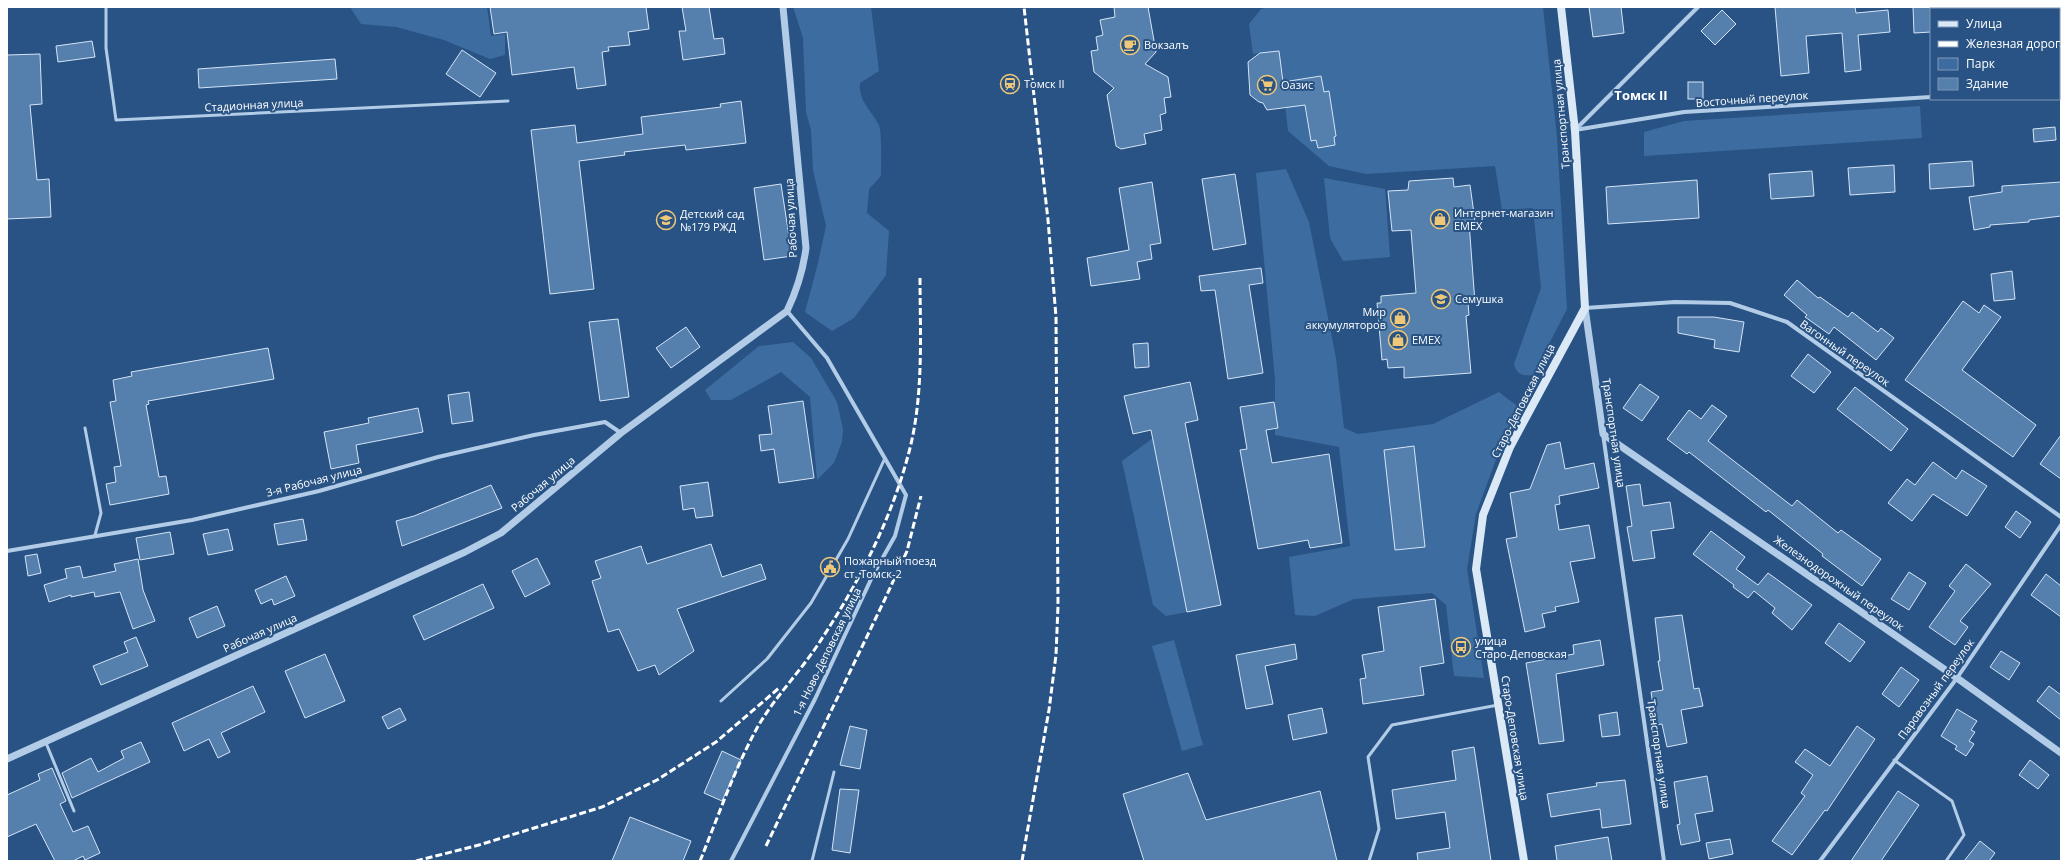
<svg xmlns="http://www.w3.org/2000/svg" width="2068" height="868" font-family="'Open Sans',sans-serif">
  <style>
    .green { fill: #3d6da0 }
    .building { fill: #557fad; stroke: #d5e5f6 }
    .lines { fill: none; stroke-linecap: round; stroke-linejoin: round }
    .service { stroke: #b2cce7; stroke-width: 3 }
    .minor { stroke: #b2cce7; stroke-width: 4 }
    .tertiary { stroke: #b2cce7; stroke-width: 7 }
    .secondary { stroke: #dbe8f6; stroke-width: 8 }
    .rail { stroke: #fff; stroke-width: 3; stroke-dasharray: 7 3; stroke-linecap: butt }
    .labels { text-anchor: middle; stroke-width: 4; stroke-linejoin: round; paint-order: stroke }
    .poi-label { font-size: 11px; fill: #fff; stroke: #285384; text-anchor: start }
    .street-label { font-size: 11px; fill: #fff; stroke: #285384 }
    .quarter-label { font-size: 13px; font-weight: bold; fill: #fff; stroke: #285384 }
  </style>
  <rect width="100%" height="100%" fill="#285384"/>
  <g class="green">
    <path d="M350 7H487L491 36 505 34V55L490 59 444 40 396 27 361 24Z"/>
    <path d="M793 7H871L879 71 860 83C858 101 872 111 879 125 882 133 881 166 881 176L869 189 867 213 889 231 886 275 854 318 832 331 805 312 818 263 826 226 813 170 811 130 806 112 803 38Z"/>
    <path d="M1270 7H1543L1557 137 1567 309 1533 375C1523 376 1517 375 1514 364L1541 288 1533 208 1502 210 1495 166 1366 174 1329 166 1288 131 1279 51 1253 54 1249 24 1261 9Z"/>
    <path d="M1920 106 1922 138 1644 156V132L1684 121Z"/>
    <path d="M1286 169 1309 222 1336 358 1344 428 1358 434 1433 424 1499 392 1521 409 1502 443 1476 514 1467 569 1484 678 1454 676 1446 605 1432 593 1354 599 1315 616 1295 615 1289 557 1350 546 1339 447 1275 435V380L1256 173Z"/>
    <path d="M1324 178 1385 189 1390 257 1343 261 1330 238Z"/>
    <path d="M793 342 811 358 837 402 843 429 842 442 834 463 817 480 810 397 781 372 731 400H711L705 390 759 346Z"/>
    <path d="M1153 438 1187 612 1166 616 1153 605 1122 461Z"/>
    <path d="M1174 640 1203 745 1182 751 1152 646Z"/>
  </g>
  <g class="building">
    <path d="M490 7H646L649 29 628 32 630 45 608 47 609 51 602 52 606 85 577 89 574 67 512 75 507 32 494 34Z"/>
    <path d="M682 7H709L714 39 723 38 725 54 683 60 679 31H686Z"/>
    <path d="M1114 7H1148L1156 52 1145 64 1168 77 1171 97 1164 98 1166 113 1160 115 1162 130 1144 134 1146 144 1121 149 1116 146 1107 95 1114 88 1094 72 1091 51 1098 50 1096 37 1103 35 1100 20 1115 17Z"/>
    <path d="M1589 7H1621L1624 33 1593 37Z"/>
    <path d="M1775 7H1855L1856 13 1888 10 1890 32 1858 35 1861 70 1845 72 1842 33 1806 36 1809 73 1781 76Z"/>
    <path d="M1913 7H1931V32L1914 33Z"/>
    <path d="M1722 10 1736 24 1715 45 1701 31Z"/>
    <path d="M92 41 95 57 58 62 56 46Z"/>
    <path d="M462 50 496 73 480 97 446 74Z"/>
    <path d="M1279 51 1283 82 1321 76 1324 92 1329 91 1336 136 1334 137 1335 145 1318 148 1316 140 1311 141 1305 105 1267 110 1263 103 1259 102 1250 95 1248 62 1260 53Z"/>
    <path d="M40 54 42 104 30 105 37 180 49 179 51 217 7 219V55Z"/>
    <path d="M335 59 337 79 199 88 198 69Z"/>
    <rect x="1688" y="82" width="15" height="17"/>
    <path d="M741 101 746 143 686 150 685 145 624 152 625 155 579 161 594 289 550 294 531 130 575 125 577 143 643 134 641 117 721 107 720 104Z"/>
    <path d="M2055 127 2056 140 2034 142 2033 129Z"/>
    <path d="M1972 161 1974 186 1930 189 1929 164Z"/>
    <path d="M1894 165 1895 192 1850 195 1848 168Z"/>
    <path d="M1812 171 1814 196 1771 199 1769 174Z"/>
    <path d="M1235 174 1246 244 1213 250 1202 179Z"/>
    <path d="M1453 178 1454 187 1470 185 1475 221 1469 222 1475 303H1468L1469 315 1466 316 1471 373 1404 378V367L1388 368 1387 359 1382 360 1377 303H1381V296L1416 293 1411 230 1392 231 1388 191 1408 190 1409 181Z"/>
    <path d="M1697 180 1699 218 1608 224 1606 187Z"/>
    <path d="M1152 182 1161 243 1150 245 1152 259 1137 262 1140 279 1091 286 1087 258 1129 250 1119 188Z"/>
    <path d="M2061 182V216L2029 220V222L1990 225V227L1974 230 1969 197 2002 192V186Z"/>
    <path d="M781 184 792 256 764 260 754 188Z"/>
    <path d="M1261 268 1263 283 1249 285 1263 373 1228 379 1215 290 1201 291 1199 276Z"/>
    <path d="M2012 271 2015 299 1994 301 1991 274Z"/>
    <path d="M1797 280 1818 298 1820 297 1848 317 1852 312 1878 332 1881 328 1894 338 1876 360 1834 327 1829 334 1805 317 1807 315 1784 295Z"/>
    <path d="M1963 301 1979 313 1984 305 2001 317 1962 370 2036 425 2013 457 1905 380Z"/>
    <path d="M1678 317H1714L1744 322 1739 352 1714 348 1715 340 1678 333Z"/>
    <path d="M618 319 629 397 600 401 589 322Z"/>
    <path d="M686 327 700 347 671 368 656 348Z"/>
    <path d="M1148 343 1149 367 1135 368 1133 344Z"/>
    <path d="M268 348 274 379 148 401 149 404 146 405 159 477 166 476 169 494 110 505 106 484 116 482 114 467 121 466 110 402 116 401 113 380 132 376 131 372Z"/>
    <path d="M1808 354 1831 372 1814 393 1791 376Z"/>
    <path d="M1190 382 1198 420 1185 423 1221 605 1187 612 1151 430 1133 434 1124 396Z"/>
    <path d="M1640 384 1659 397 1642 421 1623 408Z"/>
    <path d="M1855 387 1908 429 1891 451 1837 409Z"/>
    <path d="M469 392 473 421 452 424 448 395Z"/>
    <path d="M803 401 814 478 779 483 774 449 761 451 759 435 772 434 768 406Z"/>
    <path d="M1274 402 1278 428 1266 430 1272 463 1329 454 1342 543 1310 548 1308 540 1258 549 1240 450 1247 449 1240 407Z"/>
    <path d="M1712 405 1727 416 1708 441 1792 506 1797 500 1838 533 1841 530 1881 559 1862 586 1822 556 1823 554 1768 510 1766 512 1689 452 1687 454 1667 439 1689 410 1701 419Z"/>
    <path d="M418 408 423 432 356 445 359 463 331 469 324 432 369 423 368 418Z"/>
    <path d="M2061 435V479L2040 464Z"/>
    <path d="M1560 442 1565 469 1594 463 1599 488 1559 496 1560 504 1555 505 1559 530 1589 525 1595 558 1570 562 1579 602 1555 607 1556 611 1542 614 1545 627 1525 632 1506 539 1517 537 1510 493 1530 489 1547 445Z"/>
    <path d="M1414 446 1425 547 1395 550 1384 450Z"/>
    <path d="M1933 462 1956 479 1962 470 1987 486 1967 516 1933 494 1912 521 1888 503 1907 479 1915 485Z"/>
    <path d="M708 482 713 516 696 518 694 508 683 510 680 486Z"/>
    <path d="M1640 484 1643 506 1670 502 1674 528 1651 531 1655 558 1633 561 1627 527 1632 526 1626 486Z"/>
    <path d="M491 485 502 508 402 546 396 521 414 516Z"/>
    <path d="M2016 511 2031 522 2020 538 2005 527Z"/>
    <path d="M303 519 307 540 278 545 274 524Z"/>
    <path d="M228 529 233 550 208 555 203 534Z"/>
    <path d="M1711 531 1745 557 1736 569 1758 585 1768 573 1812 605 1792 630 1772 613 1775 608 1754 591 1748 598 1733 587 1734 585 1693 554Z"/>
    <path d="M170 532 174 554 140 560 136 538Z"/>
    <path d="M711 544 722 577 761 564 766 579 677 609 694 651 659 675 655 665 638 671 619 629 608 632 592 581 601 578 595 561 641 546 647 564Z"/>
    <path d="M37 554 41 573 28 576 25 556Z"/>
    <path d="M537 558 550 584 525 597 512 571Z"/>
    <path d="M138 559 143 590 155 621 133 629 120 592 95 597 94 592 71 597V595L49 602 44 585 67 578 65 569 80 566 83 578 116 571 114 564Z"/>
    <path d="M1966 564 1991 584 1960 621 1968 627 1955 645 1929 627 1955 591 1949 586Z"/>
    <path d="M1909 572 1926 583 1909 610 1891 599Z"/>
    <path d="M2046 574 2061 586V617L2031 595Z"/>
    <path d="M286 576 295 596 274 605 272 599 261 604 255 590Z"/>
    <path d="M483 584 494 608 424 640 413 616Z"/>
    <path d="M1435 599 1444 663 1420 667 1424 695 1363 704 1360 679 1366 678 1362 655 1384 651 1378 607Z"/>
    <path d="M217 606 225 626 197 638 189 618Z"/>
    <path d="M1682 615 1694 689 1699 688 1703 706 1681 710 1687 743 1667 747 1662 724 1656 725 1651 692 1663 690 1658 661H1660L1655 618Z"/>
    <path d="M1839 623 1865 642 1850 662 1825 643Z"/>
    <path d="M136 637 148 666 101 685 93 666 128 652 124 642Z"/>
    <path d="M1600 640 1604 665 1556 674 1564 741 1539 744 1526 663 1574 654 1573 645Z"/>
    <path d="M1295 644 1297 659 1265 666 1273 704 1246 709 1236 655Z"/>
    <path d="M2001 651 2020 663 2009 680 1990 667Z"/>
    <path d="M325 654 345 701 305 718 285 671Z"/>
    <path d="M1901 667 1919 680 1899 707 1882 694Z"/>
    <path d="M253 686 265 712 221 733 230 752 218 758 209 739 184 751 172 723Z"/>
    <path d="M2049 686 2061 695V720L2037 701Z"/>
    <path d="M400 708 406 720 388 729 382 717Z"/>
    <path d="M1322 708 1327 733 1293 740 1288 715Z"/>
    <path d="M1957 709 1977 721 1971 730 1975 732 1969 741 1974 744 1966 756 1955 749 1957 746 1941 736Z"/>
    <path d="M1617 712 1620 735 1602 737 1599 715Z"/>
    <path d="M850 726 867 730 860 769 840 765Z"/>
    <path d="M1857 726 1875 739 1827 811 1825 810 1792 855 1772 841 1805 796 1801 793 1813 775 1795 762 1805 749 1830 766Z"/>
    <path d="M141 742 150 762 72 798 62 773 91 758 98 772 124 758 121 751Z"/>
    <path d="M1474 747 1491 861H1418L1417 853 1450 848 1445 812 1396 819 1392 790 1456 780 1452 751Z"/>
    <path d="M722 751 741 760 722 801 704 793Z"/>
    <path d="M2030 760 2049 775 2038 789 2019 775Z"/>
    <path d="M52 768 66 801 60 804 73 832 88 826 100 853 85 860 83 856 73 861H55L36 824 7 837V795L40 780 38 774Z"/>
    <path d="M1188 773 1206 820 1320 791 1337 861H1144L1123 794Z"/>
    <path d="M1707 776 1713 811 1695 814 1700 841 1681 845 1677 825 1680 824 1674 782Z"/>
    <path d="M1625 780 1631 824 1602 828 1600 809 1551 817 1547 794 1597 786 1596 783Z"/>
    <path d="M840 789 859 790 850 853 832 850Z"/>
    <path d="M1898 791 1919 805 1881 861H1851Z"/>
    <path d="M630 817 691 841 683 861H612Z"/>
    <path d="M1608 837 1612 861H1557L1555 846Z"/>
    <path d="M1730 839 1733 854 1709 859 1706 843Z"/>
    <path d="M1980 841 1995 853 1989 861H1964Z"/>
  </g>
  <g class="lines">
    <g class="service">
      <path d="M106 7V48L116 120 508 101"/>
      <path d="M85 428 101 513 95 535"/>
      <path d="M721 701 767 659 811 603 848 539 885 458"/>
      <path d="M46 743 74 811"/>
      <path d="M1894 760 1952 801 1964 835 1946 861"/>
      <path d="M812 861 834 772"/>
      <path d="M1369 861 1379 829 1368 757 1392 725 1498 705"/>
    </g>
    <g class="minor">
      <path d="M2059 89H2061"/>
      <path d="M1575 130 1684 112 1931 97"/>
      <path d="M1575 130 1698 7"/>
      <path d="M1585 308 1675 302 1730 303 1787 322 2061 517"/>
      <path d="M1603 434 1664 861"/>
      <path d="M7 551 192 520 319 491 438 457 534 435 605 422 621 433"/>
      <path d="M731 861 815 699 873 575 895 536 906 495 827 358 787 311"/>
      <path d="M1820 861 1957 678 2061 525"/>
    </g>
    <g class="tertiary">
      <path d="M1585 308 1603 434 1957 678 2061 753"/>
      <path d="M7 759 465 552 501 533 621 433 787 311C797 290 803 271 806 248L783 7"/>
    </g>
    <path class="secondary" d="M1524 861 1476 569 1483 515 1510 447 1585 308 1575 131 1561 7"/>
    <g class="rail">
      <path d="M766 846 885 599 907 551 921 496"/>
      <path d="M416 861 479 845 602 807 657 780 716 742 779 688"/>
      <path d="M700 861C718 817 734 770 757 728 774 698 800 672 819 643 858 584 891 521 909 452 924 395 920 334 920 276"/>
      <path d="M1022 861 1049 710 1056 655 1058 606 1056 317 1048 220 1024 7"/>
    </g>
  </g>
  <defs>
    <symbol id="cafe-ring" viewBox="-11 -11 22 22"><circle r="9.5" fill="#285384" stroke="#eec878" stroke-width="1.5"/><path d="M-5.5-4.5H6V0H3Q3 3.5 0 3.5H-2.5Q-5.5 3.5-5.5 0ZM3-3.2v2h1.7v-2ZM-6 4.5H4V6H-6Z" fill="#eec878"/></symbol>
    <symbol id="station-ring" viewBox="-11 -11 22 22"><circle r="9.5" fill="#285384" stroke="#eec878" stroke-width="1.5"/><path d="M-3-6H3Q5-6 5-4V2Q5 4 3 4L4.5 6H3L1.5 4h-3L-3 6H-4.5L-3 4Q-5 4-5 2V-4Q-5-6-3-6ZM-3.5-4v3h7v-3ZM-3.5 1v1.5H-2V1ZM2 1v1.5H3.5V1Z" fill="#eec878"/></symbol>
    <symbol id="supermarket-ring" viewBox="-11 -11 22 22"><circle r="9.5" fill="#285384" stroke="#eec878" stroke-width="1.5"/><path d="M-6-5.5h2.5l.6 2H6L4.5 2H-2.5L-4.4-4H-6ZM-1.5 3.2a1.3 1.3 0 1 0 .1 0ZM3 3.2a1.3 1.3 0 1 0 .1 0Z" fill="#eec878"/></symbol>
    <symbol id="shop-ring" viewBox="-11 -11 22 22"><circle r="9.5" fill="#285384" stroke="#eec878" stroke-width="1.5"/><path d="M-5-2.5h2.3a2.7 3.5 0 0 1 5.4 0H5L5.5 6h-11ZM-1.5-2.5h3a1.5 2.3 0 0 0-3 0Z" fill="#eec878"/></symbol>
    <symbol id="school-ring" viewBox="-11 -11 22 22"><circle r="9.5" fill="#285384" stroke="#eec878" stroke-width="1.5"/><path d="M0-5L7-2L0 1L-7-2ZM-4 1L0 2.5L4 1V4Q0 6-4 4Z" fill="#eec878"/></symbol>
    <symbol id="civic-ring" viewBox="-11 -11 22 22"><circle r="9.5" fill="#285384" stroke="#eec878" stroke-width="1.5"/><path d="M-.6-6.5H3V-4.5H.6V-3L4-1V1h2V6H-6V1h2V-1L-.6-3ZM-1.2 2.5V6h2.4V2.5Z" fill="#eec878"/></symbol>
    <symbol id="bus-ring" viewBox="-11 -11 22 22"><circle r="9.5" fill="#285384" stroke="#eec878" stroke-width="1.5"/><path d="M-5-6H5V4H4V6H2V4H-2V6H-4V4H-5ZM-3.5-4V0h7V-4ZM-3.5 1.2v1.5H-2V1.2ZM2 1.2v1.5H3.5V1.2Z" fill="#eec878"/></symbol>
  </defs>
  <g fill-rule="evenodd">
    <use href="#cafe-ring" x="1119" y="34" width="22" height="22"/>
    <use href="#station-ring" x="999" y="73" width="22" height="22"/>
    <use href="#supermarket-ring" x="1256" y="74" width="22" height="22"/>
    <use href="#shop-ring" x="1429" y="208" width="22" height="22"/>
    <use href="#school-ring" x="655" y="209" width="22" height="22"/>
    <use href="#school-ring" x="1430" y="288" width="22" height="22"/>
    <use href="#shop-ring" x="1389" y="307" width="22" height="22"/>
    <use href="#shop-ring" x="1387" y="329" width="22" height="22"/>
    <use href="#civic-ring" x="819" y="556" width="22" height="22"/>
    <use href="#bus-ring" x="1450" y="636" width="22" height="22"/>
  </g>
  <g class="labels">
    <g class="poi-label">
      <text x="1144" y="49">Вокзалъ</text>
      <text x="1024" y="88">Томск II</text>
      <text x="1281" y="89">Оазис</text>
      <text x="1454" y="217">Интернет-магазин<tspan x="1454" dy="13">EMEX</tspan></text>
      <text x="680" y="218">Детский сад<tspan x="680" dy="13">№179 РЖД</tspan></text>
      <text x="1455" y="303">Семушка</text>
      <text x="1386" y="316" text-anchor="end">Мир<tspan x="1386" dy="13">аккумуляторов</tspan></text>
      <text x="1412" y="344">EMEX</text>
      <text x="844" y="565">Пожарный поезд<tspan x="844" dy="13">ст. Томск-2</tspan></text>
      <text x="1475" y="645">улица<tspan x="1475" dy="13">Старо-Деповская</tspan></text>
    </g>
    <g class="street-label">
      <text transform="translate(1752 99) rotate(-4)" y="4">Восточный переулок</text>
      <text transform="translate(254 105) rotate(-3)" y="4">Стадионная улица</text>
      <text transform="translate(1561 114) rotate(-95)" y="4">Транспортная улица</text>
      <text transform="translate(791 218) rotate(-93)" y="4">Рабочая улица</text>
      <text transform="translate(1845 353) rotate(35)" y="4">Вагонный переулок</text>
      <text transform="translate(1523 401) rotate(-63)" y="4">Старо-Деповская улица</text>
      <text transform="translate(1614 433) rotate(82)" y="4">Транспортная улица</text>
      <text transform="translate(314 481) rotate(-14)" y="4">3-я Рабочая улица</text>
      <text transform="translate(543 484) rotate(-40)" y="4">Рабочая улица</text>
      <text transform="translate(1839 583) rotate(35)" y="4">Железнодорожный переулок</text>
      <text transform="translate(260 633) rotate(-24)" y="4">Рабочая улица</text>
      <text transform="translate(827 652) rotate(-64)" y="4">1-я Ново-Деповская улица</text>
      <text transform="translate(1936 689) rotate(-54)" y="4">Паровозный переулок</text>
      <text transform="translate(1515 738) rotate(81)" y="4">Старо-Деповская улица</text>
      <text transform="translate(1659 754) rotate(82)" y="4">Транспортная улица</text>
    </g>
    <g class="quarter-label">
      <text x="1641" y="100">Томск II</text>
    </g>
  </g>
  <rect width="2068" height="868" fill="none" stroke="#ffffff" stroke-width="16"/>
  <rect x="1930" y="8" width="130" height="92" fill="#285384" stroke="#7e98b5"/>
  <rect x="1938" y="21" width="20" height="6" fill="#dbe8f6" stroke="#7e98b5"/>
  <text x="1966" y="28" font-size="12" fill="#ffffff">Улица</text>
  <rect x="1938" y="41" width="20" height="6" fill="#ffffff" stroke="#7e98b5"/>
  <text x="1966" y="48" font-size="12" fill="#ffffff">Железная дорога</text>
  <rect x="1938" y="58" width="20" height="12" fill="#3d6da0" stroke="#7e98b5"/>
  <text x="1966" y="68" font-size="12" fill="#ffffff">Парк</text>
  <rect x="1938" y="78" width="20" height="12" fill="#557fad" stroke="#7e98b5"/>
  <text x="1966" y="88" font-size="12" fill="#ffffff">Здание</text>
</svg>
